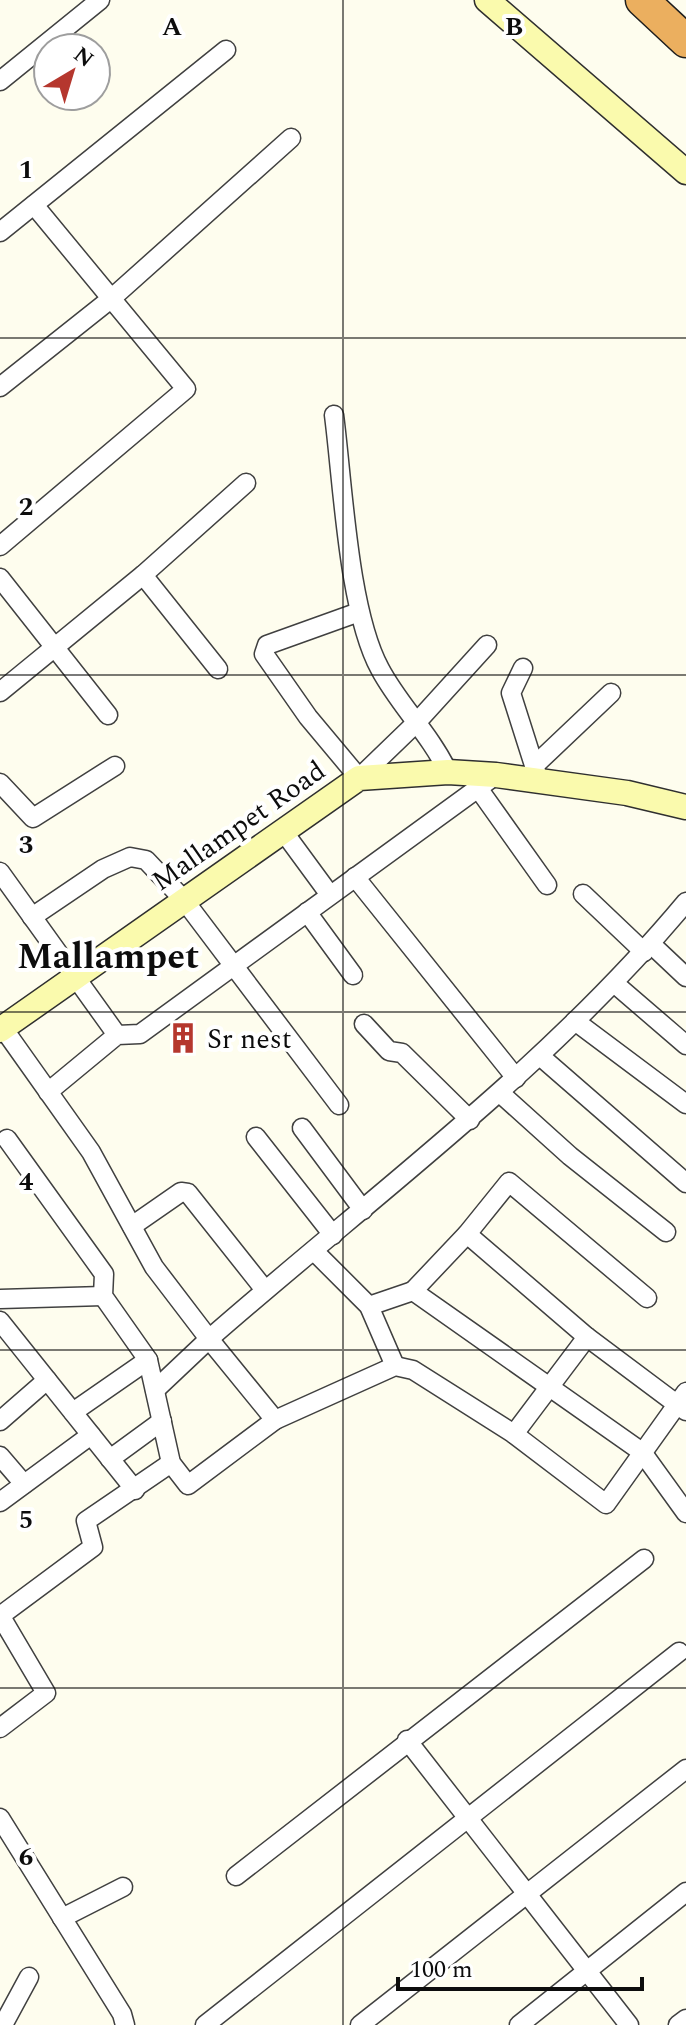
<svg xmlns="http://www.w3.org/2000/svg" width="686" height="2025" font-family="Spectral,serif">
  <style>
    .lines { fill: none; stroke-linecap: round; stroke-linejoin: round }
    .minor-casing { stroke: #404040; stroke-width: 21 }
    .secondary-casing { stroke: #2f2f2f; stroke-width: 27 }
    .motorway-casing { stroke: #1e1e1e; stroke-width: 35 }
    .minor { stroke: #fff; stroke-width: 18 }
    .secondary { stroke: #fafaad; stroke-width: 24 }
    .motorway { stroke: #ebaf5f; stroke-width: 32 }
    .grid { fill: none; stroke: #0d0d0d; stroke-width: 2; stroke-opacity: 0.55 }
    .labels { text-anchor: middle; stroke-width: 8; stroke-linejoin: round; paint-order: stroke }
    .street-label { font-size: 28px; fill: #0d0d0d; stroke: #fff }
    .poi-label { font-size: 28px; fill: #0d0d0d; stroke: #fff; text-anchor: start }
    .district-label { font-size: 36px; font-weight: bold; fill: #0d0d0d; stroke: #fff }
    .grid-label { font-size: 26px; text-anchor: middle; font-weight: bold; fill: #0d0d0d; stroke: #fff; stroke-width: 8; stroke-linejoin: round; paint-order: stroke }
  </style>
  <rect width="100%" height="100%" fill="#fefdee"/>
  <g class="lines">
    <defs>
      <g id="minor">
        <path d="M0 81 100 0"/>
        <path d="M0 232 226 50"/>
        <path d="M0 387 112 298 291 138"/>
        <path d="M334 415C343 484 348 610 380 669 399 705 430 734 448 772"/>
        <path d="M0 546 186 389 34 205"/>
        <path d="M143 575 218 669"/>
        <path d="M0 578 108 715"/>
        <path d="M359 612 267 645 264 654 308 717 359 778 417 722 487 645"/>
        <path d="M523 668 511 693 539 781"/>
        <path d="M0 692 143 575 246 483"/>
        <path d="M534 766 611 693"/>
        <path d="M0 783 33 818 115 766"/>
        <path d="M478 788 547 885"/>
        <path d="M283 831 330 895"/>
        <path d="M0 872 117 1035"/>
        <path d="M355 877 516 1078"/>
        <path d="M583 894 644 952"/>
        <path d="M307 912 353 975"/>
        <path d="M32 917 103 869 130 857 146 860 184 900 339 1105"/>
        <path d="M651 944 686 977"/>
        <path d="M614 983 686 1045"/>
        <path d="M575 1021 686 1104"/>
        <path d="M364 1024 389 1051 402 1053 470 1120"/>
        <path d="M3 1028 91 1152 154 1267 209 1339C371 1197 547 1069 686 902"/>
        <path d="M540 1056 686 1183"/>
        <path d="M48 1092 117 1035 140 1034 496 775"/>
        <path d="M500 1093 570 1156 666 1232"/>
        <path d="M302 1128 363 1210"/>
        <path d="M256 1137 333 1235"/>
        <path d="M7 1139 104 1274 103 1296 148 1360 171 1463 188 1485 275 1420 395 1366 413 1370 514 1434 606 1504 686 1392"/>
        <path d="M132 1226 181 1192 188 1193 265 1290"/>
        <path d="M467 1234 587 1337 686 1411"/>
        <path d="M314 1251 369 1306 395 1366"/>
        <path d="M413 1291 467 1234 509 1182 647 1298"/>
        <path d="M0 1299 103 1296"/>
        <path d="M369 1306 413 1291 642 1452 686 1513"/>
        <path d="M0 1321 135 1490"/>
        <path d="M155 1390 209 1339 275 1420"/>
        <path d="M73 1412 148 1360"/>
        <path d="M0 1421 47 1380"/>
        <path d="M514 1434 587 1337"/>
        <path d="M0 1456 24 1484"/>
        <path d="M110 1459 162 1421"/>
        <path d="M0 1502 91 1435"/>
        <path d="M0 1615 46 1693 0 1728"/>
        <path d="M0 1616 93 1547 86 1521 171 1463"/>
        <path d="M407 1740 629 2025"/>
        <path d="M0 1818 122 2014 125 2025"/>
        <path d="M236 1876 644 1559"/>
        <path d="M62 1918 123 1887"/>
        <path d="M3 2025 29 1977"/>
        <path d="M205 2025 679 1652"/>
        <path d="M360 2025 686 1769"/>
        <path d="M519 2025 686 1892"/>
        <path d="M678 2025 686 2019"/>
      </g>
      <g id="secondary">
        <path d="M487 0 686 172"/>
        <path d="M0 1030 359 778 448 772 496 775 627 793 686 807"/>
      </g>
      <path id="motorway" d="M642 0 686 41"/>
    </defs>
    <use href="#minor" class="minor-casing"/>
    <use href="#secondary" class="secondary-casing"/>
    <use href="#motorway" class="motorway-casing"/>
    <use href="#minor" class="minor"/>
    <use href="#secondary" class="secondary"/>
    <use href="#motorway" class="motorway"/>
  </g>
  <path class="grid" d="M343 0V2025M0 338H686M0 675H686M0 1012H686M0 1350H686M0 1688H686"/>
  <defs>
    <symbol id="building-bare" viewBox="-9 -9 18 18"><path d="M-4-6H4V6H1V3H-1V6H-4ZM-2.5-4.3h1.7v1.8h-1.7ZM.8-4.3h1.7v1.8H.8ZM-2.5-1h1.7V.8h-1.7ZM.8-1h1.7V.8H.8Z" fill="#b5372e" stroke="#fff" stroke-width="2.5" paint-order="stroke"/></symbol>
  </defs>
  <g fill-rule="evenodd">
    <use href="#building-bare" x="161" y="1016" width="44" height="44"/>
  </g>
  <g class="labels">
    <g class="street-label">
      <text transform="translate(238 825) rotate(-35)" y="10">Mallampet Road</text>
    </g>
    <g class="poi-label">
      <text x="207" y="1048">Sr nest</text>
    </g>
    <g class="district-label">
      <text x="108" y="968">Mallampet</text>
    </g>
  </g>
  <g class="grid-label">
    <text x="172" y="35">A</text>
    <text x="514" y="35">B</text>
    <text x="26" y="178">1</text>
    <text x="26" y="515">2</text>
    <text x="26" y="853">3</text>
    <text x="26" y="1190">4</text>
    <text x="26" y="1528">5</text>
    <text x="26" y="1865">6</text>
  </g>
  <g transform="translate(72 72) rotate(38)"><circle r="38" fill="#ffffff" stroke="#9e9e9e" stroke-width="2"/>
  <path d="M0-6L14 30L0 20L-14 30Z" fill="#b5372e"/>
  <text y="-12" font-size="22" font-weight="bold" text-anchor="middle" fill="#0d0d0d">N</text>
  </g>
  <path d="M398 1977v12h244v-12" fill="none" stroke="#0d0d0d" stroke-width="4"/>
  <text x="410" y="1977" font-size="24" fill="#0d0d0d" stroke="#ffffff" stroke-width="6" paint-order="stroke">100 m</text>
</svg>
